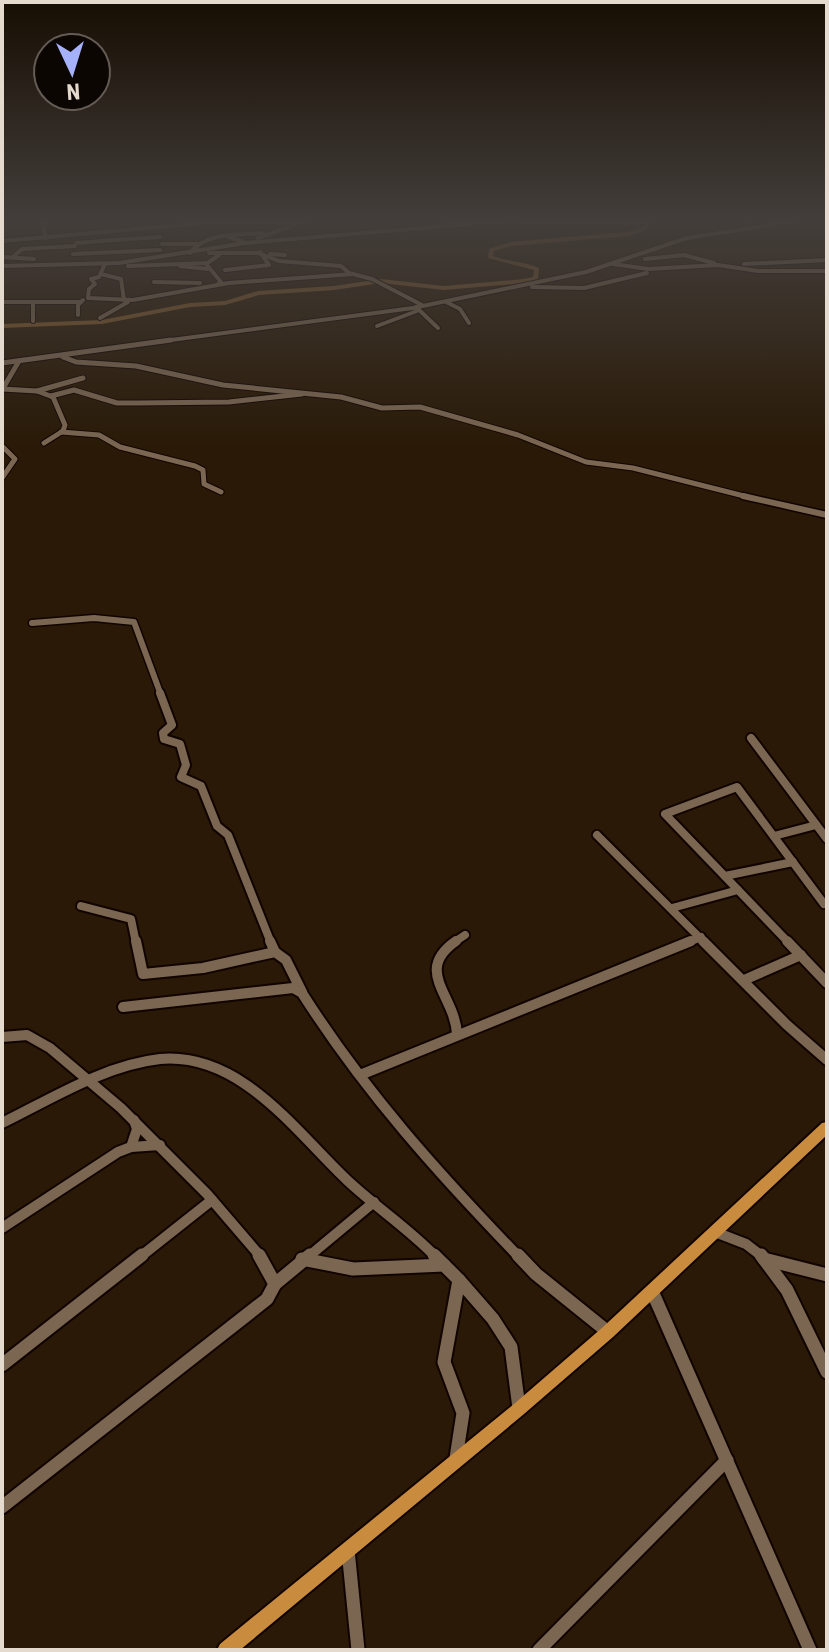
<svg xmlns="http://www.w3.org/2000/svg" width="829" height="1652" font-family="'Roboto Condensed',sans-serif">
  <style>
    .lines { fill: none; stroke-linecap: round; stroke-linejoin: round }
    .river { fill: #80582b; fill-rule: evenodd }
    .minor-far5-casing { stroke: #110400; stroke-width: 6 }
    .minor-far4-casing { stroke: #110400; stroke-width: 7 }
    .minor-far3-casing { stroke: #110400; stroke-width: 9 }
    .minor-far2-casing { stroke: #110400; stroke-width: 12 }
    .minor-far1-casing { stroke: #110400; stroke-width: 14 }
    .minor-casing { stroke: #110400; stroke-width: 17 }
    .major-casing { stroke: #110400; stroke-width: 4 }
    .minor-far5 { stroke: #7a6651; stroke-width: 4 }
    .minor-far4 { stroke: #7a6651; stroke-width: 5 }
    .minor-far3 { stroke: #7a6651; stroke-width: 6 }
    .minor-far2 { stroke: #7a6651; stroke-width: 8 }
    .minor-far1 { stroke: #7a6651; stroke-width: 10 }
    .minor { stroke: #7a6651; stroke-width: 13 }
    .major { fill: #c98c3f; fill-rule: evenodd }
  </style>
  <rect width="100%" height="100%" fill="#291906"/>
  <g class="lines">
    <path class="river" d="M652 218H658L644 231 627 236 511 246 494 251 493 256C508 262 524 261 539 268L538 279 524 283 444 290 381 283 334 290 259 295 225 305 190 307 102 324 2 328V324L102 320 190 303 225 301 258 291 334 286 381 279 444 286 524 279 533 277 534 270 488 258 489 249 511 242 627 232 640 229Z"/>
    <defs>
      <g id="minor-far5">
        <path d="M41 218 46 238"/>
        <path d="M435 218 455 224"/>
        <path d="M688 218 771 220"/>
        <path d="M229 237 246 243 506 221 639 223 661 218"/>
        <path d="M258 238 313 218"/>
        <path d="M115 240 160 237"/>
        <path d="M2 241 204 223 296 221"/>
        <path d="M76 243 115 240"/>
        <path d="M162 244H197"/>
        <path d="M190 253C206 232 239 235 263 233"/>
        <path d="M209 253H258L279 261 341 266 349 273 372 279 422 305"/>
        <path d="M73 254 160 250"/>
        <path d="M270 254 285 255"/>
        <path d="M3 257 34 259"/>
        <path d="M13 257 22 249 75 246"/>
        <path d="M645 259 684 255 714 263"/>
        <path d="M105 264 99 277 91 279 95 284 89 289 88 298 133 300 229 283 353 274"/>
        <path d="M613 264 648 269 718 265 758 271H827"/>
        <path d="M744 264 827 260"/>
        <path d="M2 266 119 263 245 243"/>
        <path d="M128 266 207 263"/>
        <path d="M180 266 208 269"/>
        <path d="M225 270 269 265 260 252"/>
        <path d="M101 274 121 279 124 300"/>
        <path d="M154 282 200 283"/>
        <path d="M218 284 221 282 206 264 219 255"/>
        <path d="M532 287 584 288 647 273"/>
        <path d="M2 302H80"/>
        <path d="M33 302V321"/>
        <path d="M446 302 460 309 469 323"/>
        <path d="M416 307 438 328"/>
        <path d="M78 315V305L83 300"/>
        <path d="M100 318 128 302"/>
        <path d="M377 326 417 311"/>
        <path d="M156 342 413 308 586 272 687 238 816 218"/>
      </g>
      <g id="minor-far4">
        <path d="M63 357 76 362 136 366 223 385 341 397 382 408 420 407 518 435 586 462 633 468 752 498"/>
        <path d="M2 363 171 340"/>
        <path d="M2 389 37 391 53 397 65 425 63 431 44 443"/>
        <path d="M2 390 19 361"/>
        <path d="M37 391 83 378"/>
        <path d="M51 396 74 390 117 403H139L229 402 302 394"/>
        <path d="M61 432 99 435 120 447 195 466 203 470 204 484 221 492"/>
        <path d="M2 446 15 459 2 478"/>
      </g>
      <g id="minor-far3">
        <path d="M743 496 827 515"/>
        <path d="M32 623 94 618 134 622 161 695"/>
      </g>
      <g id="minor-far2">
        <path d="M160 693 172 725 163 733 164 739 180 744 186 765 181 777 201 786 217 826 228 835 271 943"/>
        <path d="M751 738 827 839"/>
        <path d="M597 835 705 943"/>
        <path d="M774 836 816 825"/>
        <path d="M725 876 793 862"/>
        <path d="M81 906 131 919 136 943"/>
        <path d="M672 908 738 890"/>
        <path d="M453 943 465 935"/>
        <path d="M686 943 701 937"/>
        <path d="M789 943 665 814 737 787 824 904"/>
      </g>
      <g id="minor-far1">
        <path d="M136 941 143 974 203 968 275 952 286 960 302 992"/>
        <path d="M270 941 275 952"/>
        <path d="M456 941C413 971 455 995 457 1034"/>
        <path d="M703 941 787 1025 827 1060"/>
        <path d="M787 941 827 983"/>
        <path d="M744 980 801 955"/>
        <path d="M123 1007 293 988 302 993C365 1092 438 1173 519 1257"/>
        <path d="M2 1037 27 1035 50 1048 121 1108 207 1194 261 1257"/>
        <path d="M360 1075 691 941"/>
        <path d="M2 1123C51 1099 105 1065 160 1059 241 1052 296 1132 348 1181 377 1208 409 1229 436 1257"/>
        <path d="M131 1147 137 1129 134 1120"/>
        <path d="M2 1228 118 1152 131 1147 160 1145"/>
        <path d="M715 1232 746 1244 763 1257"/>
        <path d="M140 1257 212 1200"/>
        <path d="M308 1257 374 1202"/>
      </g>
      <g id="minor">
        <path d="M434 1255 459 1280 444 1362 463 1413 456 1458"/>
        <path d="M518 1255 536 1274 608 1332"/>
        <path d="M761 1255 787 1290 827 1372"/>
        <path d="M302 1259 353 1269 444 1265"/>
        <path d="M764 1259 827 1275"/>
        <path d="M459 1280 493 1319 511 1347 519 1408"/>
        <path d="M275 1284 310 1255"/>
        <path d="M652 1291 810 1650"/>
        <path d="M2 1365 142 1255"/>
        <path d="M2 1507 267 1299 275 1284 259 1255"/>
        <path d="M348 1550 358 1650"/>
        <path d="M539 1650 727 1460"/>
      </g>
      <path id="major" d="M827 1122V1135L613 1337 524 1414 240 1650H217L220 1644 514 1404 603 1327 822 1123Z"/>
    </defs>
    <use href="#minor-far5" class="minor-far5-casing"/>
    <use href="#minor-far4" class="minor-far4-casing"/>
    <use href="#minor-far3" class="minor-far3-casing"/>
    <use href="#minor-far2" class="minor-far2-casing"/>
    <use href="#minor-far1" class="minor-far1-casing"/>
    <use href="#minor" class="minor-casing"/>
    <use href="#major" class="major-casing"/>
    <use href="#minor-far5" class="minor-far5"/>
    <use href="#minor-far4" class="minor-far4"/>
    <use href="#minor-far3" class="minor-far3"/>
    <use href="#minor-far2" class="minor-far2"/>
    <use href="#minor-far1" class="minor-far1"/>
    <use href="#minor" class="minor"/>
    <use href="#major" class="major"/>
  </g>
  <linearGradient id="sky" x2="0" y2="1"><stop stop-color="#170e03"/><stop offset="0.49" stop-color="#433e3b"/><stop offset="1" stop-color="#433e3b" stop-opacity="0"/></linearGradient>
  <rect width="829" height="449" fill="url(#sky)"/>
  <rect width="829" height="1652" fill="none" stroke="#e5dace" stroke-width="8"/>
  <g transform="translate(72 72) rotate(176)"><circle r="38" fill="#0c0602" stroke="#635b54" stroke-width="2"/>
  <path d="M0-6L14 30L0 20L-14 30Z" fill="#a6b1fc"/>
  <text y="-12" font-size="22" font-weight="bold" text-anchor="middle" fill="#e5dace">N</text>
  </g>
</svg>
